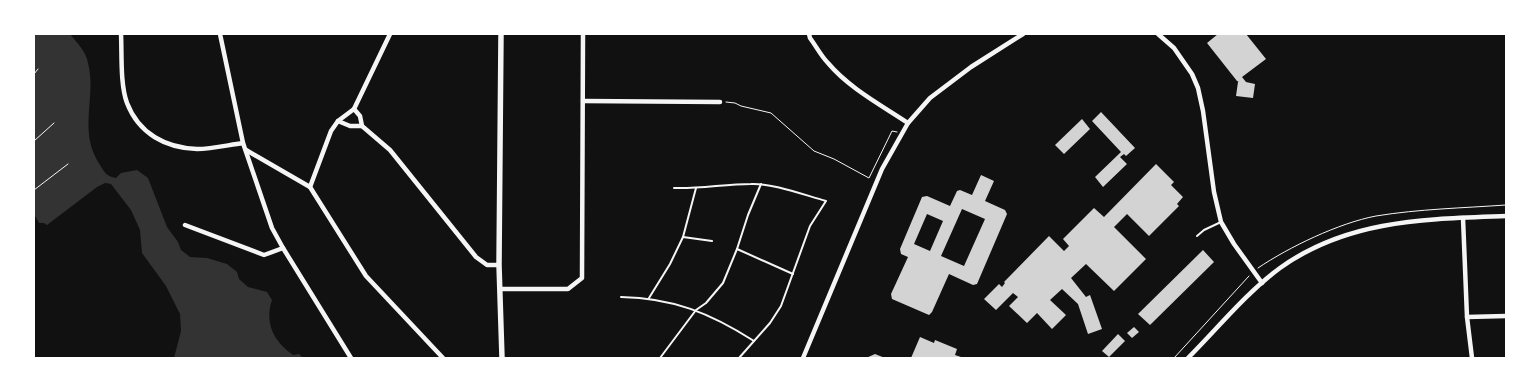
<svg xmlns="http://www.w3.org/2000/svg" width="1540" height="392" font-family="'Roboto Condensed',sans-serif">
  <style>
    .water { fill: #333 }
    .building { fill: #d3d3d3; fill-rule: evenodd }
    .lines { fill: none; stroke-linecap: round; stroke-linejoin: round }
    .path { stroke: #f5f5f5; stroke-width: 1 }
    .service { stroke: #f5f5f5; stroke-width: 2 }
    .minor { stroke: #f5f5f5; stroke-width: 4.5 }
    .tertiary { stroke: #f5f5f5; stroke-width: 5.5 }
  </style>
  <rect width="100%" height="100%" fill="#111"/>
  <path class="water" d="M34 34H70C77 43 86 51 88 63 97 99 77 130 100 165 105 173 106 176 116 178L121 173 137 170 148 178 167 227 178 242 181 250 190 257 207 258 227 264 237 272 239 279 248 287 267 292 272 300C264 323 274 342 293 355L299 354 303 358H174L181 331 180 314 166 286 142 253 140 230 131 210 111 184 105 183 97 187 47 225 44 223H39L34 214Z"/>
  <g class="building">
    <path d="M1218 34H1246L1266 59 1242 77 1246 82 1255 84 1253 98 1236 96 1238 82H1239L1237 81 1207 43Z"/>
    <path d="M1101 112 1135 148 1126 156 1124 154 1120 157 1127 164 1103 187 1095 177 1121 152 1092 121Z"/>
    <path d="M1082 119 1090 129 1064 154 1055 145Z"/>
    <path d="M1156 164 1174 182 1171 185 1183 197 1177 204 1179 206 1149 236 1127 214 1114 227 1146 259 1114 291 1086 264 1071 278 1086 297 1090 295 1102 329 1088 334 1078 304 1062 289 1050 300 1066 315 1052 329 1037 313 1027 323 1009 306 1018 297 1013 293 996 310 984 299 999 284 1002 287 1005 283 1004 282 1049 236 1064 251 1069 246 1063 239 1094 208 1104 217Z"/>
    <path d="M981 175 994 181 985 201 1005 210 1007 214 977 284 973 285 949 274 932 312 929 315 892 299 891 294 908 257 901 254 900 249 922 197 927 196 950 206 957 191 960 190 972 195ZM962 209 985 219 964 266 941 256ZM927 214 943 221 930 251 914 244Z"/>
    <path d="M1203 250 1214 262 1150 325 1138 314Z"/>
    <path d="M1134 327 1139 332 1132 338 1127 333Z"/>
    <path d="M1118 334 1125 341 1109 357 1102 351Z"/>
    <path d="M920 337 934 343 935 340 957 349 955 355 964 358H911Z"/>
    <path d="M875 354 885 358H866Z"/>
  </g>
  <g class="lines">
    <g class="path">
      <path d="M34 74 38 69"/>
      <path d="M726 102 735 103 741 106 771 113 814 151 834 159 869 178 892 131 897 132"/>
      <path d="M34 141 54 123"/>
      <path d="M34 190 68 164"/>
      <path d="M1258 268C1289 247 1339 223 1376 216 1419 209 1463 208 1506 205"/>
      <path d="M1174 358 1249 276"/>
    </g>
    <g class="service">
      <path d="M674 188C700 189 725 184 751 184 773 183 804 195 826 201L810 226 781 306 770 323 739 358"/>
      <path d="M1197 236 1204 230 1221 222"/>
      <path d="M683 237 712 241"/>
      <path d="M737 249 793 274"/>
      <path d="M621 297C673 298 710 313 754 341"/>
      <path d="M649 298 670 264 683 237 696 188"/>
      <path d="M660 358 696 310 706 303 723 283 737 249 748 215 761 184"/>
    </g>
    <g class="minor">
      <path d="M121 34C122 54 120 84 127 103 139 134 166 148 197 149 212 149 228 145 243 143"/>
      <path d="M220 34 243 143 272 228 283 248 351 358"/>
      <path d="M809 34 810 38C816 46 821 56 828 63 849 88 881 105 908 123"/>
      <path d="M1158 34 1174 48 1192 74 1198 88 1203 111 1214 192 1221 222 1234 244 1262 283"/>
      <path d="M583 101 720 102"/>
      <path d="M354 109 360 116 362 126"/>
      <path d="M338 121 350 126H362L390 150 476 257 487 265H499"/>
      <path d="M246 150 310 187 366 276 443 358"/>
      <path d="M310 187 331 131 338 121 354 109 390 34"/>
      <path d="M1463 218 1467 317 1472 358"/>
      <path d="M185 225 264 255 283 248"/>
      <path d="M500 289H568L582 278 583 34"/>
      <path d="M1467 317 1506 316"/>
      <path d="M803 358 882 169 908 123 930 98 971 67 1023 34"/>
      <path d="M1188 358C1218 328 1246 293 1280 268 1348 219 1427 219 1506 216"/>
    </g>
    <path class="tertiary" d="M501 34 499 265 502 358"/>
  </g>
  <rect width="1540" height="392" fill="none" stroke="#ffffff" stroke-width="70"/>
</svg>
